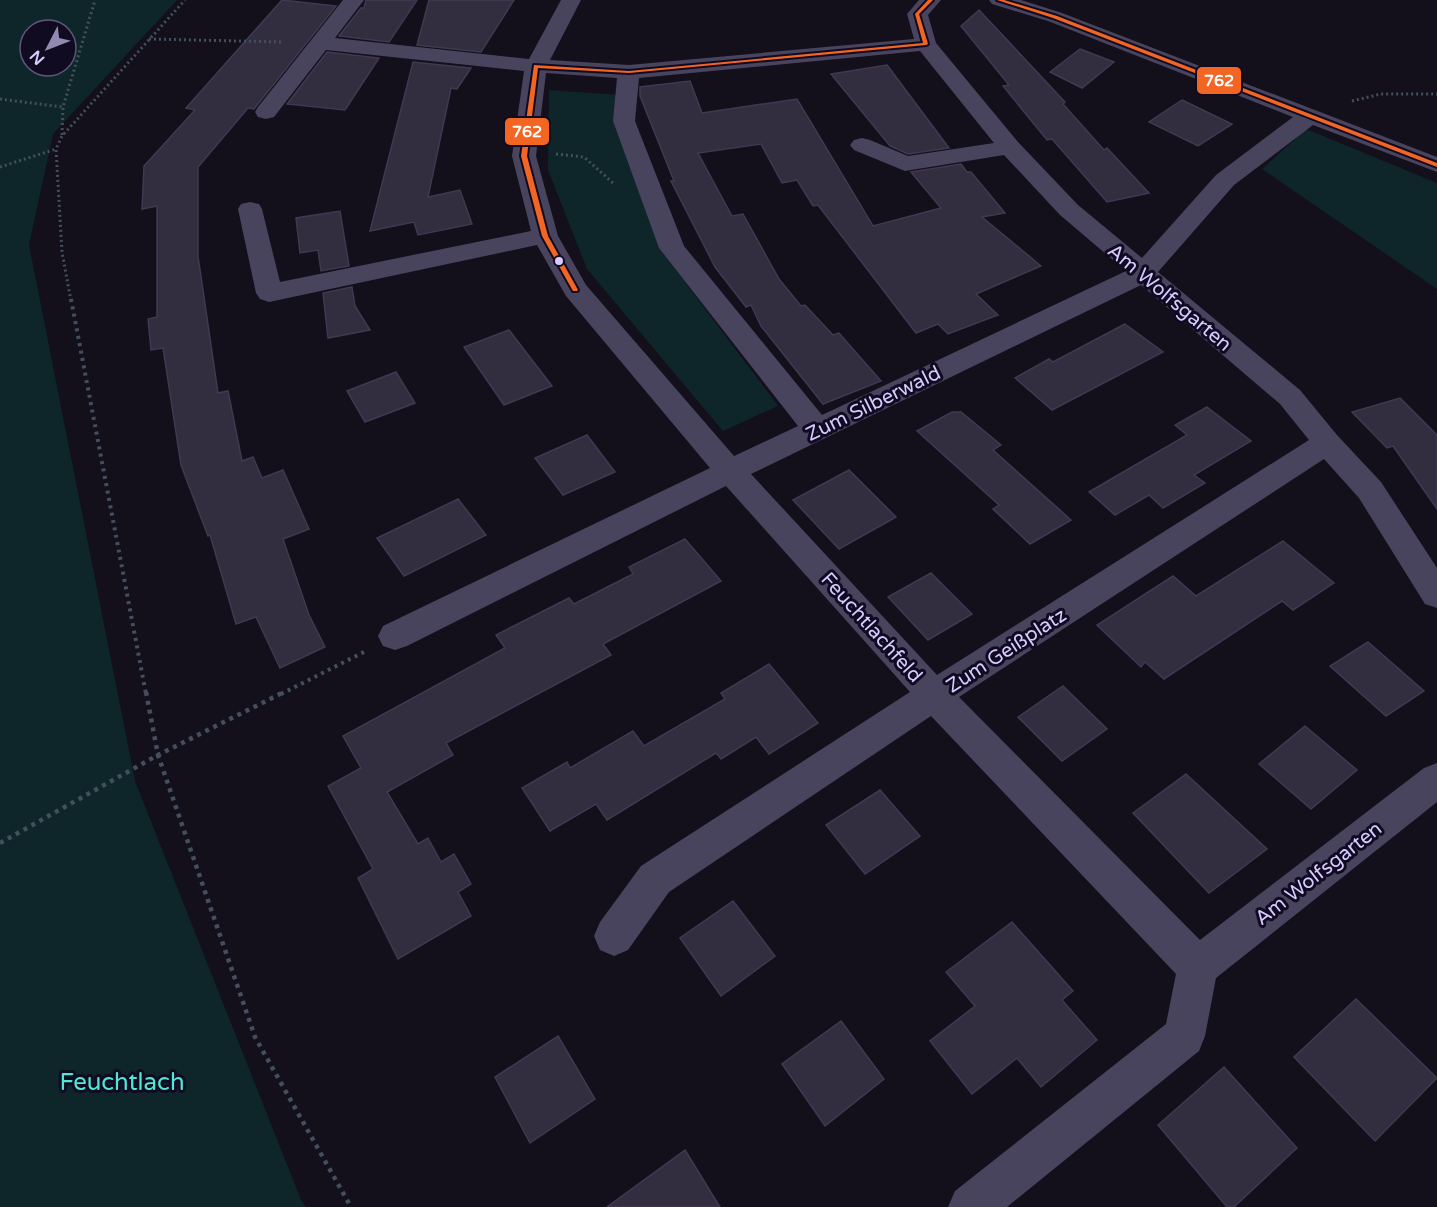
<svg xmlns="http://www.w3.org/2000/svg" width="1437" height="1207" font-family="'Varela Round',sans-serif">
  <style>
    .green { fill: #0e262a; fill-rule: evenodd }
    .building { fill: #322d3f; stroke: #403951; stroke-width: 1.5 }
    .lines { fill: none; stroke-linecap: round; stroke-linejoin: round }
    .path-far2 { stroke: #434f5f; stroke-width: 3; stroke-dasharray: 2 3; stroke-linecap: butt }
    .path-far1 { stroke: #434f5f; stroke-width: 4; stroke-dasharray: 3 4.5; stroke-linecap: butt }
    .path { stroke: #434f5f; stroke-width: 4.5; stroke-dasharray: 4 5; stroke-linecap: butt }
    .minor { fill: #48445e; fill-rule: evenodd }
    .bus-1-casing { stroke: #110b21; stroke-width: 4 }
    .bus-1 { fill: #f26522; fill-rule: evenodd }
    .bus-dot { fill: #d7cbff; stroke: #110b21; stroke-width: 2 }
    .labels { text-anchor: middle; stroke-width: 6; stroke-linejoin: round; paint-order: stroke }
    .street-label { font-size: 20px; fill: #d7cbff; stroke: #110b21 }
    .near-park-label { font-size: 24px; fill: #4de9d4; stroke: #110b21 }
    .line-badge { stroke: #110b21; stroke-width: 2 }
    .badge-label { font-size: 16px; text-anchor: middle; font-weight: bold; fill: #fff }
  </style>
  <rect width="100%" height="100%" fill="#13101c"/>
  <g class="green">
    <path d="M0 0H177L53 134 29 245 135 781 301 1200 306 1207H0ZM30 30H66V66H30Z"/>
    <path d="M549 90 618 95 661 250 778 406 723 431 587 269 548 170Z"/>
    <path d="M1306 129 1437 183V289L1262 169Z"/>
  </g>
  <g class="building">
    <path d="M282 0 336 6 254 109 248 108 198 167V256L218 393 228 391 242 461 253 457 262 478 283 470 309 529 283 539 309 615 325 647 280 668 256 617 236 624 210 535 208 536 181 465 163 348 151 350 148 319 157 317V206L142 209 144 166 195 110 186 108Z"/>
    <path d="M366 0H417L389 42 339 36 361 8H364Z"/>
    <path d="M429 0H514L481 52 417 45Z"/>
    <path d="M979 10 1065 102 1063 104 1104 150 1107 148 1149 193 1107 202 1052 139 1047 140 1003 86 1009 85 961 26Z"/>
    <path d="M1080 49 1114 62 1082 88 1050 72Z"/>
    <path d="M327 52 379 58 345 110 287 104Z"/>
    <path d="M413 62 471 68 457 89 451 88 428 197 460 190 472 224 418 235 414 222 370 231Z"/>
    <path d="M887 65 949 148 908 154 890 146 831 74Z"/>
    <path d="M690 81 702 113 797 99 873 226 941 208 911 172 961 164 967 172H971L1005 213 982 217 1041 266 976 294 998 315 948 334 938 324 916 333 818 205 813 206 797 180 782 183 761 144 698 153 732 216 743 214 779 279 801 306 805 305 833 335 839 333 881 381 823 404 761 326 751 305 746 307 715 267 671 181H674L640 96V87Z"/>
    <path d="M1182 100 1232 124 1198 146 1149 122Z"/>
    <path d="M340 211 349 266 321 271 318 250 300 253 296 218Z"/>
    <path d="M352 287 355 306 370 330 328 338 323 293Z"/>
    <path d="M1125 324 1163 352 1052 410 1015 378 1049 359 1053 362Z"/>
    <path d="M509 330 552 386 504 405 464 347Z"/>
    <path d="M396 372 415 403 365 422 347 391Z"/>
    <path d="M1400 398 1437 435V509L1393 446 1387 448 1352 412Z"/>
    <path d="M1207 407 1251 441 1194 475 1205 483 1163 508 1149 495 1115 515 1089 492 1187 435 1175 425Z"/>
    <path d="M952 412H961L1001 445 993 450 1071 520 1030 544 993 509 999 505 917 431Z"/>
    <path d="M587 435 615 472 563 495 535 458Z"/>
    <path d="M849 470 896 517 839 549 793 500Z"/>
    <path d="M458 499 486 535 404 576 377 538Z"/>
    <path d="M685 539 721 581 603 644 611 655 446 743 453 755 387 792 418 844 428 838 441 862 454 854 471 884 458 892 471 916 398 959 358 878 373 869 328 786 361 768 343 736 505 648 496 635 569 598 574 604 633 574 629 567Z"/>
    <path d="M1283 541 1334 583 1293 610 1282 601 1164 679 1145 662 1141 667 1097 625 1173 576 1196 596Z"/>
    <path d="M931 573 972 614 928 640 888 597Z"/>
    <path d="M1368 642 1424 691 1386 716 1330 666Z"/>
    <path d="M769 664 818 723 769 754 756 737 721 759 716 753 607 820 596 804 550 831 522 788 567 762 570 768 633 731 644 746 725 699 721 693Z"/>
    <path d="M1063 686 1107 729 1062 761 1018 717Z"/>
    <path d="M1305 726 1357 770 1311 809 1259 764Z"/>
    <path d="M1186 774 1267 849 1209 893 1133 813Z"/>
    <path d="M880 790 920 836 865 874 826 825Z"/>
    <path d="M733 901 775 956 721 996 680 938Z"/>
    <path d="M1012 922 1073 991 1062 1000 1097 1040 1041 1087 1017 1058 972 1094 930 1041 975 1006 946 972Z"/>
    <path d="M1356 999 1437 1078 1375 1141 1294 1057Z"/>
    <path d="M841 1021 884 1079 825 1126 782 1064Z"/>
    <path d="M558 1036 595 1099 530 1143 495 1077Z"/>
    <path d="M1224 1067 1297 1148 1234 1207H1227L1158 1125Z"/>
    <path d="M685 1150 720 1207H607Z"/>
  </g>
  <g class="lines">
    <g class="path-far2">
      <path d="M149 39 282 42"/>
      <path d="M0 99 63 107"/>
      <path d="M1352 101 1381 94H1437"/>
      <path d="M62 135 63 107 95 0"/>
      <path d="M556 154 584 157 613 183"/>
      <path d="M0 167 56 149"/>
      <path d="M71 301 62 252 56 149 62 136 185 0"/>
    </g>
    <g class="path-far1">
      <path d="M71 299 146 694"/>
      <path d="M281 694 364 652"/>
    </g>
    <g class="path">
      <path d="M146 692 158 755 284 692"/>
      <path d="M0 843 158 755 255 1037 351 1207"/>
    </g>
    <path class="minor" d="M343 0H364L335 38 529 59 561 0H581L550 60 629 65 914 39 907 14 919 0H941L928 15 936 43 1018 142 1078 205 1142 258 1216 175 1293 117 1048 21 992 4 989 0H1021L1062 13 1437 157V172L1313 125 1234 185 1158 272 1300 390 1337 435 1381 482 1437 568V608L1425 604 1359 498 1324 459 959 697 1200 940 1424 768 1437 763V802L1216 978 1205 1036 1199 1051 1007 1207H948L955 1191 1166 1024 1176 974 931 716 669 892 628 950 614 956 600 950 594 936 600 922 641 866 910 692 726 486 407 646 395 650 383 646 378 636 383 626 710 468 566 296 537 245 269 302 260 299 256 293 238 209 241 204 250 202 259 204 262 209 280 282 531 231 512 156 524 71 326 50 274 117 266 119 258 117 255 112 258 107ZM920 51 994 143 908 156 870 140 862 138 854 140 850 145 854 150 905 171 1004 155 1060 215 1126 271 822 415 684 246 635 121 639 78ZM546 73 617 78 613 121 659 248 798 426 734 456 586 285 558 236 536 156ZM1141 285 1280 404 1309 440 937 675 751 474Z"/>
    <defs>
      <g id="bus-1">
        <path d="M928 0H933L919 14 928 44 926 45 629 73 538 68 527 156 548 236 578 290 577 291H573L542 236 521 156 534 65 629 71 923 43 915 14Z"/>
        <path d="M997 0H1004L1057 16 1437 163V167L1053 18Z"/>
      </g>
    </defs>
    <use href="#bus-1" class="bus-1-casing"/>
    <use href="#bus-1" class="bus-1"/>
  </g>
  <circle class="bus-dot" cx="559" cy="261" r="5"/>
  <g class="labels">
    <g class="street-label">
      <text transform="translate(1170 297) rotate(40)" y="7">Am Wolfsgarten</text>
      <text transform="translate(873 403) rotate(-26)" y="7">Zum Silberwald</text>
      <text transform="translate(872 627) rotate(48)" y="7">Feuchtlachfeld</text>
      <text transform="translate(1006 650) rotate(-33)" y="7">Zum Geißplatz</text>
      <text transform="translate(1318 873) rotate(-38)" y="7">Am Wolfsgarten</text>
    </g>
    <g class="near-park-label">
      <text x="122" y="1090">Feuchtlach</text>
    </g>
  </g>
  <g class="line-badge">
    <rect x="1196" y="66" width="46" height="29" rx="6" fill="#f26522"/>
    <rect x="504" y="117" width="46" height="29" rx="6" fill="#f26522"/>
  </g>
  <g class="badge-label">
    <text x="1219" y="86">762</text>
    <text x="527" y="137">762</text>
  </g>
  <g transform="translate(48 48) rotate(228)"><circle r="28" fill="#110b21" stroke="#60587a" stroke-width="1.5"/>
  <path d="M0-4.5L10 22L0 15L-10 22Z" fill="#928ab0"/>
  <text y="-9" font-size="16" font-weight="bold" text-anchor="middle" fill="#d7cbff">N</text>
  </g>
</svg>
